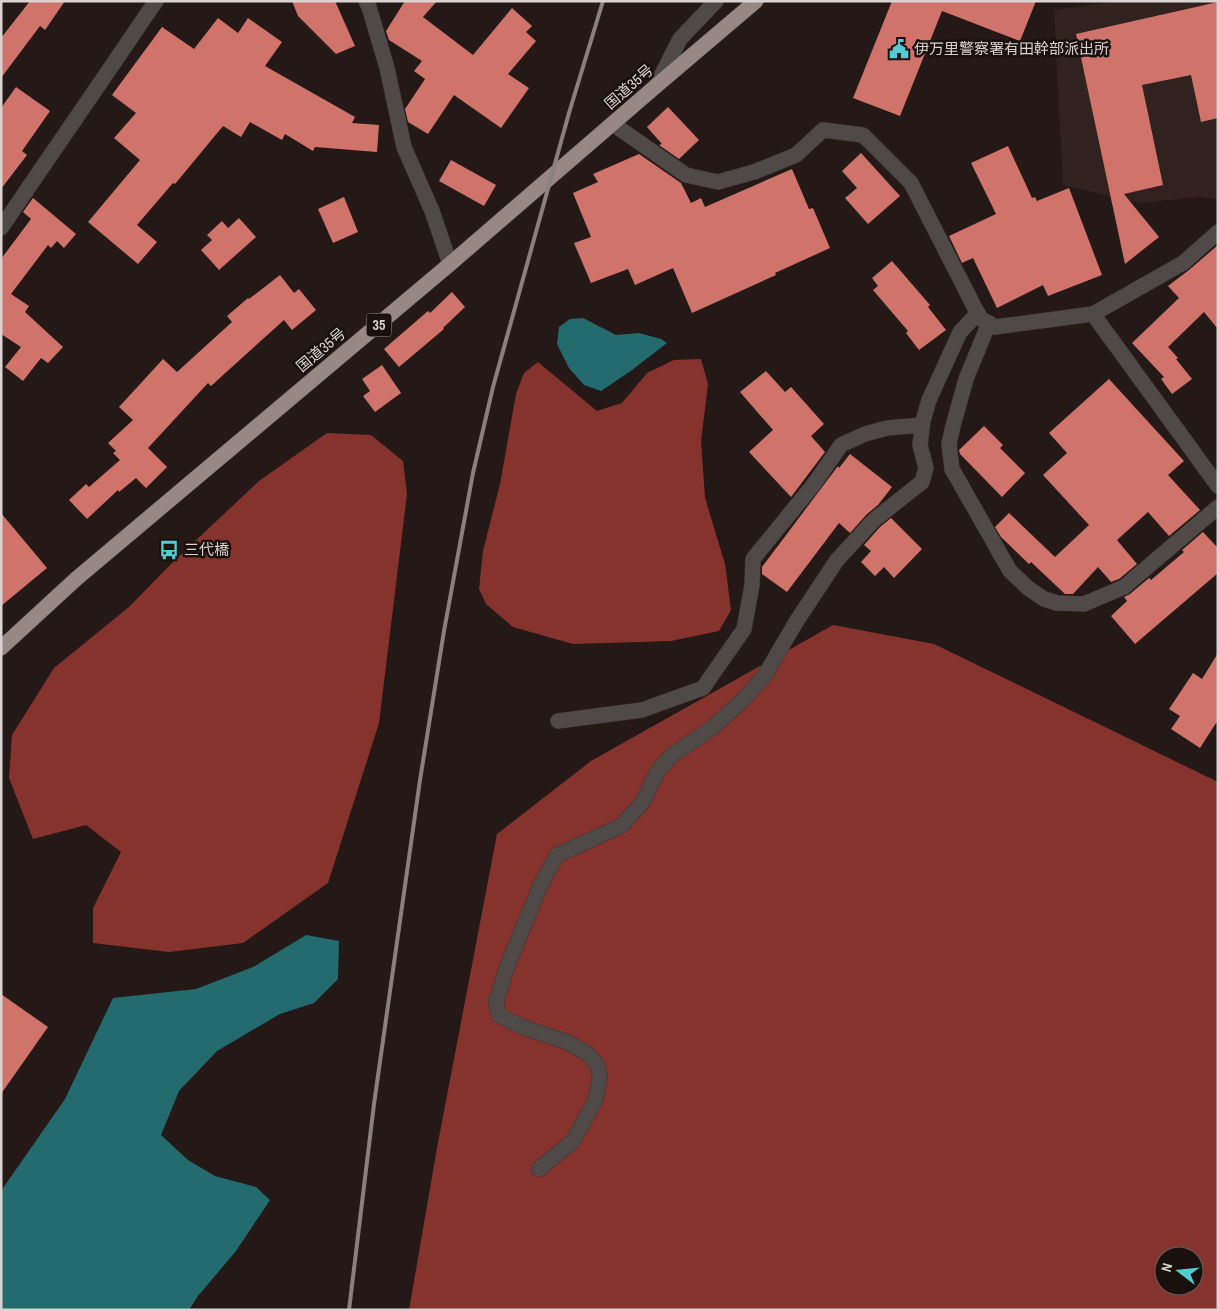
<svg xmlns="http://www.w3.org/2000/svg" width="1219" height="1311" font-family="'Archivo Narrow','Noto Sans JP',sans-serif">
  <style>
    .built { fill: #32221f }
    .forest { fill: #87332d; fill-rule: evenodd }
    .water { fill: #236b6e }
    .building { fill: #d0746b }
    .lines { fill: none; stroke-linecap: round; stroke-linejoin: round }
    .minor-casing { stroke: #3e3331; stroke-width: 16 }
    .highway-casing { stroke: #3e3331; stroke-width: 16 }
    .minor { stroke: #4f4948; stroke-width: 15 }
    .highway { stroke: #978886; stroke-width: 15 }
    .rail { stroke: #8a817f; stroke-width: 4 }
    .labels { text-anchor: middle; stroke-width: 5; stroke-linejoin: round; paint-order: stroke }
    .shield { fill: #1a100e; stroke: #a19897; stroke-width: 1 }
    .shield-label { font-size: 14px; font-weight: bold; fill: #dbd3d2 }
    .poi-label { font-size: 15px; fill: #dbd3d2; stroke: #1a100e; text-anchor: start }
    .street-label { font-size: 15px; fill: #dbd3d2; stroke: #1a100e }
  </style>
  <rect width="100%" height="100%" fill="#241917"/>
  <path class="built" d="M1118 1H1218V199L1199 197 1139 203 1063 185 1054 10Z"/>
  <g class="forest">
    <path d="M701 359 708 384 701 441 705 498 725 564 731 610 719 631 671 641 573 644 513 627 486 604 479 589 483 551 500 484 516 394 524 373 538 362 597 411 622 403 647 373 674 360Z"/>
    <path d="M327 433 371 435 403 461 407 494 379 723 328 883 243 943 169 952 93 943V908L121 852 86 825 33 839 9 778 12 735 54 668 129 607 174 561 259 481Z"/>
    <path d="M833 625 934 644 1218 782V1310H409L437 1148 497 834 591 761ZM1164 1256H1194V1286H1164Z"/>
  </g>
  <g class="water">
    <path d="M583 318 616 335 639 333 661 339 667 343 632 370 601 391 584 385 569 368 557 344 559 327 570 319Z"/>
    <path d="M306 935 339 941 338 979 314 1003 280 1014 217 1051 179 1091 161 1135 188 1160 215 1176 256 1187 270 1200 236 1251 198 1296 189 1310H1V1191L65 1099 113 998 196 989 253 967Z"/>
  </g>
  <g class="building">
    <path d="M30 1H65L45 30 40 26 1 78V38Z"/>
    <path d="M292 1H335L355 46 336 54 298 16Z"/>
    <path d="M405 1H437L423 17 473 55 512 8 532 26 526 32 536 41 508 74 529 88 501 128 454 95 428 134 408 122 405 109 425 79 414 71 422 61 389 40 386 31Z"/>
    <path d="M892 1H1036L1020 41 942 11 900 116 853 98Z"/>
    <path d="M1218 2V118L1201 122 1191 75 1142 85 1163 185 1124 194 1159 237 1125 264 1076 34Z"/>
    <path d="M218 18 238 33 248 18 282 42 265 66 355 117 352 123 379 125 377 152 315 147 313 151 285 134 282 140 250 122 241 137 223 126 175 184 173 183 137 225 157 242 138 264 88 222 140 160 114 138 136 113 112 95 162 27 194 49Z"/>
    <path d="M16 87 50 111 22 151 27 155 1 189V108Z"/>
    <path d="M668 107 699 140 679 159 659 145 662 144 647 127Z"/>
    <path d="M1008 146 1032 198 1035 197 1037 201 1069 188 1102 275 1048 296 1043 285 997 308 973 258 962 263 949 236 996 214 971 163Z"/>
    <path d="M861 153 900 196 868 224 845 198 857 188 842 171Z"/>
    <path d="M639 154 681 183 691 203 701 198 705 207 792 169 809 209 813 208 830 248 775 273 776 275 692 313 673 268 635 285 628 269 591 283 574 243 591 237 573 193 598 182 593 174Z"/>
    <path d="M451 160 496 185 484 206 439 181Z"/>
    <path d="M344 197 358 232 333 243 318 209Z"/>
    <path d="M33 198 76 234 64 248 57 241 51 248 48 245 11 294 29 306 25 312 63 347 48 363 41 358 23 381 5 367 21 347 1 334V259L31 219 23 212Z"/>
    <path d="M239 218 256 237 219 270 201 250 212 240 207 235 222 221 228 228Z"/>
    <path d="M1218 245V329L1204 312 1168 347 1178 358 1176 359 1192 379 1172 394 1161 379 1164 377 1132 343 1179 298 1168 286 1189 270Z"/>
    <path d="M892 261 930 305 928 307 946 330 919 350 906 333 908 331 873 290 878 286 872 278Z"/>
    <path d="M280 275 294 293 299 289 316 310 292 330 284 320 211 386 208 383 148 448 167 467 146 488 136 478 119 492 118 490 87 519 69 500 86 484 89 487 120 460 113 453 116 451 108 443 133 420 119 407 163 359 177 372 232 322 227 316 248 298 249 299Z"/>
    <path d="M452 292 465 307 443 328 444 329 399 367 384 349 428 311 430 313Z"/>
    <path d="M382 365 401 393 375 412 363 396 370 391 362 379Z"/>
    <path d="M766 371 785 392 791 387 824 424 811 436 825 452 791 497 749 452 773 430 740 392Z"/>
    <path d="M1109 379 1184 461 1168 475 1200 510 1169 536 1148 512 1117 540 1137 564 1119 579 1111 582 1098 567 1073 594H1065L1031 562 1029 564 1001 537 995 527 1009 513 1055 557 1089 525 1043 475 1067 453 1049 433Z"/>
    <path d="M984 426 1003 445 1000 448 1025 473 1002 497 960 454 959 450Z"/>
    <path d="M850 454 892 487 878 505 867 514 850 533 839 523 787 592 762 574V567L838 466 839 468Z"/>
    <path d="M1 513 47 568 1 606Z"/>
    <path d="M891 518 922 549 894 578 884 567 875 576 861 562 871 551 864 545 880 527Z"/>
    <path d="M1203 532 1218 548V573L1135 644 1111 616 1127 601 1124 597 1130 594 1149 578 1151 580 1184 552 1182 550Z"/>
    <path d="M1218 653V720L1200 748 1171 729 1180 716 1169 709 1193 673 1202 679Z"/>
    <path d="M1 994 48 1027 1 1094Z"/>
  </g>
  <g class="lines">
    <defs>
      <g id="minor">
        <path d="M366 1 369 7 387 68 404 147 432 211 450 264"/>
        <path d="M656 86 680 39 716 1"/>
        <path d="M613 124 686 175 718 182 754 172 796 155 823 130 863 135 911 183 980 318 995 327 1093 314 1183 263 1218 232"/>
        <path d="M1 228 156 1"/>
        <path d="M1093 314 1218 486"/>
        <path d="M989 323 966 379 953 426 949 444 952 469 1010 571 1028 588 1044 599 1057 603 1084 604 1124 587 1218 507"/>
        <path d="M558 721 642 710 703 688 744 629 752 585 753 559 814 484 841 445 865 434 887 428 922 425"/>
        <path d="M539 1169 573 1141 595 1101 600 1077 597 1065 588 1054 567 1042 520 1026 499 1015 496 1002 507 967 541 884 557 855 621 826 643 802 657 772 671 756 712 728 742 701 765 675 796 622 837 560 874 520 922 482 926 468 920 445 923 421 929 400 960 332 978 313"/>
      </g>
      <path id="highway" d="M1 648 76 579 450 264 656 86 756 1"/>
    </defs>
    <use href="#minor" class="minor-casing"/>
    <use href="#highway" class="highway-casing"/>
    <use href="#minor" class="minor"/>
    <use href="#highway" class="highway"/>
    <path class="rail" d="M349 1310 374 1104 420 780 444 631 473 473 493 387 569 113 603 1"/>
  </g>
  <defs>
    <symbol id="civic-bare" viewBox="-9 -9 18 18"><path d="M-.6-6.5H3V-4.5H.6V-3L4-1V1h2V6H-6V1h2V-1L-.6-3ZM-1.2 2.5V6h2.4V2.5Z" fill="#51ccd2" stroke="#1a100e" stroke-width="2.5" paint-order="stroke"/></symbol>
    <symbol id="bus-bare" viewBox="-9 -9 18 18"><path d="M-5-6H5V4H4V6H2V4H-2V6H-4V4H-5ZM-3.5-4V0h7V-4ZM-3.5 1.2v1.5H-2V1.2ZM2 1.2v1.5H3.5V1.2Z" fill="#51ccd2" stroke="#1a100e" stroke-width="2.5" paint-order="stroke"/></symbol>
  </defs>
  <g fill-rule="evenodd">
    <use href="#civic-bare" x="885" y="35" width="28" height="28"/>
    <use href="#bus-bare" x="155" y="536" width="28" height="28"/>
  </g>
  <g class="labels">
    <rect class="shield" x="366.5" y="313.5" width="25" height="23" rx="4"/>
    <g class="shield-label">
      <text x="379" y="330">35</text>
    </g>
    <g class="poi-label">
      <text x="914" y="54">伊万里警察署有田幹部派出所</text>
      <text x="184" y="555">三代橋</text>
    </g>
    <g class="street-label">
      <text transform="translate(629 87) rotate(-41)" y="5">国道35号</text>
      <text transform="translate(321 350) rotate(-40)" y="5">国道35号</text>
    </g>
  </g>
  <rect width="1219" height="1311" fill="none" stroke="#dbd3d2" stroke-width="5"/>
  <g transform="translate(1179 1271) rotate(286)"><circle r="24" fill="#1a100e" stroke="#675e5c"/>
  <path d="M0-4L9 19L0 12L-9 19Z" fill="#51ccd2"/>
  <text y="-8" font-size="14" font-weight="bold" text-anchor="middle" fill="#dbd3d2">N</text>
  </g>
</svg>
